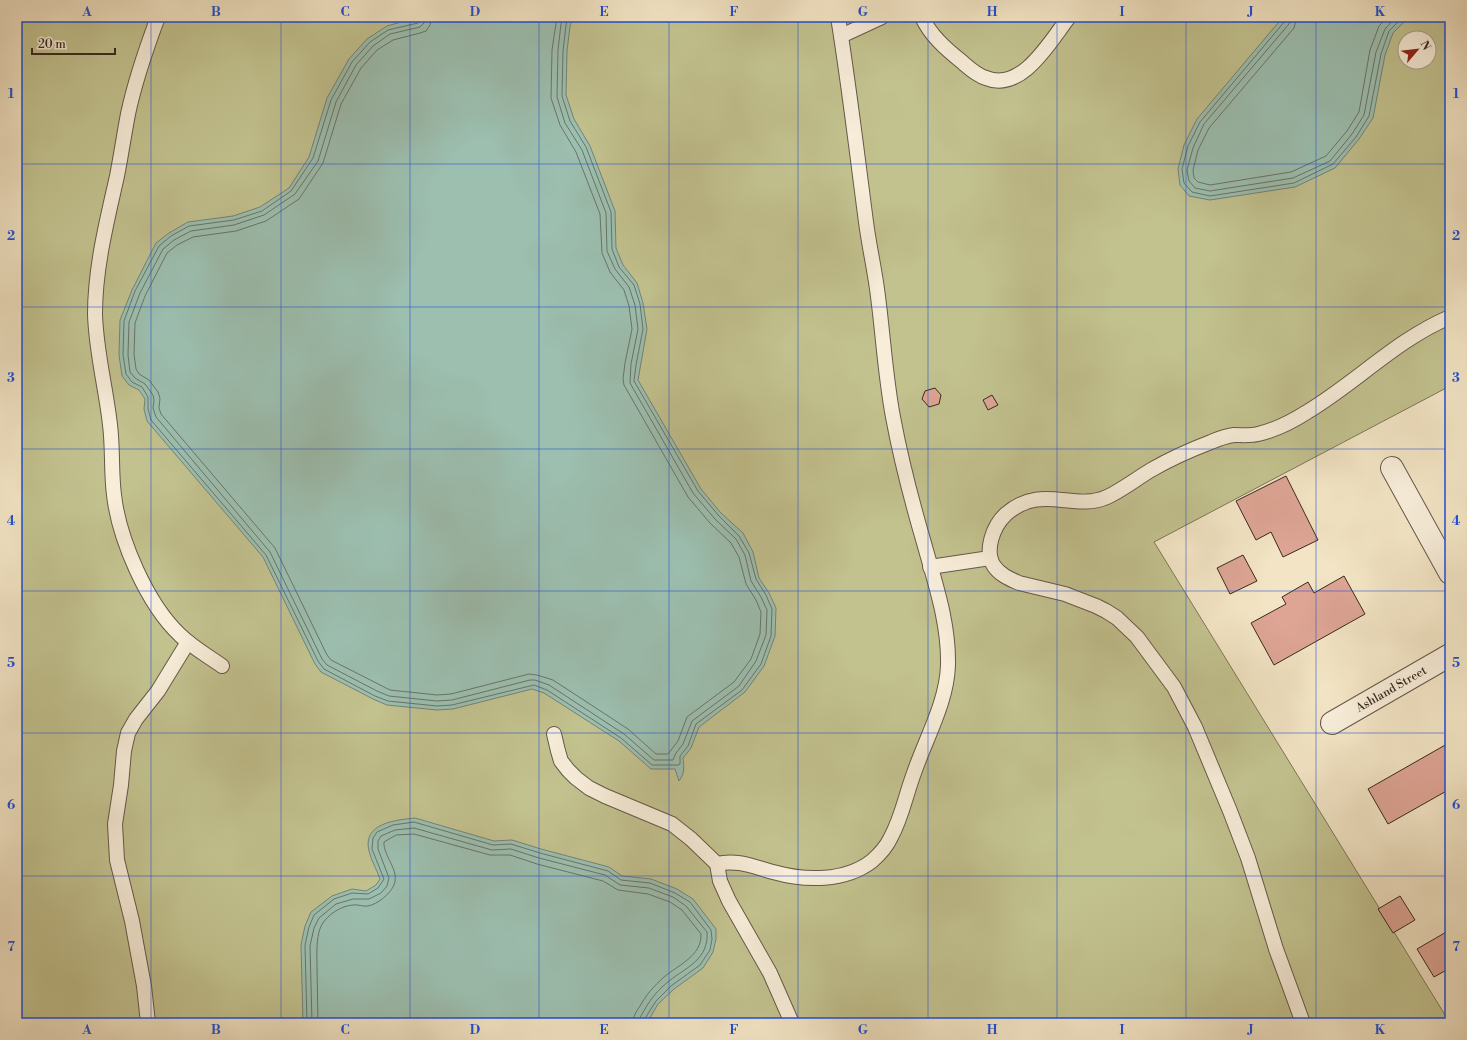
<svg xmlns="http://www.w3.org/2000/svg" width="1467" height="1040" font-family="'Libre Bodoni',serif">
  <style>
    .green { fill: #c2c28f; stroke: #7e7657; fill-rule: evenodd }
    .water { fill: #9cbfb0; stroke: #748376 }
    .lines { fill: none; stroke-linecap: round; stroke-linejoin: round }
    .shore { stroke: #6a7468; stroke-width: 1 }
    .building { fill: #dea595; stroke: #39291f }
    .lane-casing { stroke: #675848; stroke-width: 16 }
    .street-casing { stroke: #675848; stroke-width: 24 }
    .lane { stroke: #f7edd9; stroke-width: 14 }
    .street { stroke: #f7edd9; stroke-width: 22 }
    .grid { fill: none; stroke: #1d4ed8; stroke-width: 1; stroke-opacity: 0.55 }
    .labels { text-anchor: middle; stroke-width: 3; stroke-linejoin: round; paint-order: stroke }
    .street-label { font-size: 12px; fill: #39291f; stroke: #f7edd9 }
    .neatline { fill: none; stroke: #1d4ed8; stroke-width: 1.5 }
    .grid-label { font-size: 13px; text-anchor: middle; font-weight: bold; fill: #1d4ed8 }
  </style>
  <rect width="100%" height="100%" fill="#f2e4c4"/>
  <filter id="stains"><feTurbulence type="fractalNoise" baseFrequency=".005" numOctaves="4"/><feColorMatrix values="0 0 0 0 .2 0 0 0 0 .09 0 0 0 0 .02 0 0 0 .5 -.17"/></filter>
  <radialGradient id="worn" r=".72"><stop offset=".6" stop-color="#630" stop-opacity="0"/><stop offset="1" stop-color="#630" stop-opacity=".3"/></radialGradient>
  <path class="green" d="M17 17H1450V386L1154 542 1450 1023H17ZM1405 38H1429V62H1405Z"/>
  <g class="water">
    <path d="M431 17H573L570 26 567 51 566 95 574 119 590 146 615 211 616 248 623 265 637 283 643 303 647 329 638 380 701 489 721 513 743 533 753 552 759 578 769 593 776 608 775 636 764 666 745 692 699 727 691 748 683 758C684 767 685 773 679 781L675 769H651L619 741 544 693 532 689 453 709 437 710 387 705 373 699 321 672 315 664 263 557 147 421 144 409 145 399 139 390 129 385 122 376 119 355 120 320 132 290 156 243 169 233 188 222 233 216 260 207 289 188 309 157 327 98 349 59 367 39 387 26 408 20Z"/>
    <path d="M1283 17H1409L1393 33 1385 55 1373 118 1359 139 1335 168 1295 187 1210 200 1189 196 1180 185 1178 169 1184 145 1197 119Z"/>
    <path d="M415 818 494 841 512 840 541 849 609 867 622 876 651 879 677 889 693 899 716 929V939L713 952 703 968 674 989 658 1004 647 1023H303L301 945 305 926 311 912 332 896 352 889 366 891 376 885 380 879C377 870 371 860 369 851 362 823 396 820 415 818Z"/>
  </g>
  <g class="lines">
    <g class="shore">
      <path d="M421 17 420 20 418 23 388 30 370 42 352 62 331 100 313 158 291 191 262 211 234 220 189 226 171 236 159 246 135 291 124 321 123 355 126 374 132 382 142 387 148 397V409L151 420 266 555 318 661 324 669 375 696 388 701 437 706 452 705 534 685 547 690 621 738 652 765H678L680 764V756L688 746 696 724 742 690 761 664 771 636 772 609 766 595 756 579 749 553 739 536 719 516 698 491 634 381 636 365 643 329 640 304 634 285 619 267 612 249 611 212 586 147 570 121 562 96 563 51 566 25 568 17"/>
      <path d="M426 17 424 23 420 27 390 34 373 46 356 65 336 102 318 161 295 194 264 215 234 225 191 231 174 240 163 249 140 293 129 322 128 355 130 372 135 378 145 384 153 395 154 400 153 408 156 417 270 552 322 659 327 665 377 691 389 696 437 701 452 700 530 680H535L549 685 624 734 654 760H673L676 753 683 744 692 721 739 686 756 661 766 635 767 610 761 597 751 581 745 555 736 539 715 519 693 493 630 383 631 364 638 329 635 305 629 287 615 269 607 251 606 213 582 150 565 123 557 97 558 50 561 24 563 17"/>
      <path d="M432 17 430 25 426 31 420 33 393 40 377 50 361 68 341 104 323 163 299 199 266 221 236 231 193 237 177 245 167 253 145 296 135 323 134 354 136 369 139 374 149 380 158 392 160 398 159 408 161 414 275 548 327 655 331 660 390 690 437 695 451 694 529 674 537 675 553 680 628 729 656 754H668L678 741 687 717 734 682 751 659 760 634 761 612 756 600 746 584 739 557 731 543 710 523 688 497 624 385 623 379 625 363 632 329 629 306 624 290 610 272 602 253 600 214 576 152 560 125 551 98 552 50 557 17"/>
      <path d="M1286 17 1285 21 1200 122 1188 146 1182 169 1184 183 1192 192 1210 196 1294 183 1333 164 1356 137 1369 116 1381 54 1389 31 1403 17"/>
      <path d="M1291 17 1289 24 1204 124 1193 148 1187 170 1189 181 1195 188 1210 191 1293 178 1330 161 1352 134 1364 115 1376 52 1385 29 1396 17"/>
      <path d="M1297 17 1294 28 1209 128 1198 150 1193 170 1194 178 1198 182 1210 185 1291 172 1326 156 1347 131 1359 112 1370 50 1379 26 1388 17"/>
      <path d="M307 1023 305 945 309 927 314 915 334 899 352 893 368 894 378 888 384 879 372 849 373 838 377 832 393 825 414 822 493 845 511 844 540 853 608 871 621 880 650 883 675 893 690 902 711 930 712 939 710 950 700 965 671 986 656 1001 644 1020V1023"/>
      <path d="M312 1023 310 946 314 928 319 918 336 904 353 899H369L381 893 387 886 389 878 378 849V841L381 836 395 830 414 828 492 850 511 849 539 858 605 875 620 885 649 888 673 897 686 906 707 932C709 959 687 967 669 981 659 989 651 998 645 1009 642 1014 639 1018 639 1023"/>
      <path d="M318 1023C318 1005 317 986 317 968 317 956 316 944 319 932 322 918 339 906 353 905 358 904 363 907 368 906 378 904 390 894 394 885 400 870 383 856 384 842L396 835 414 834 490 855H510L537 864 603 881 618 890 648 894 670 902 682 910 701 934C702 956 678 965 664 977 654 986 646 995 640 1006 636 1012 633 1016 633 1023"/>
    </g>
  </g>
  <g class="building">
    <path d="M935 388 941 395 939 404 929 407 922 399 925 391Z"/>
    <path d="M992 395 998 405 988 410 983 400Z"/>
    <path d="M1286 476 1318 540 1283 557 1271 532 1256 540 1236 501Z"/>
    <path d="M1243 555 1257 581 1230 594 1217 568Z"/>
    <path d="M1344 576 1365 614 1274 665 1251 623 1286 604 1282 597 1308 582 1314 593Z"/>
    <path d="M1447 744 1450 750V789L1388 824 1368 789Z"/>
    <path d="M1400 896 1415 920 1393 933 1378 909Z"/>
    <path d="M1448 931 1450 935V968L1434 977 1417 949Z"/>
  </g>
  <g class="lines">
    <defs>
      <g id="lane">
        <path d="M158 17C146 49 135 81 128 114 124 135 121 156 117 176 107 221 95 267 95 314 96 352 106 388 110 425 113 448 111 472 114 495 119 539 147 604 180 635 192 647 208 656 222 666"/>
        <path d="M922 17C930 35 946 49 961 61 968 67 976 75 986 78 1022 93 1051 40 1069 17"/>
        <path d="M841 36 882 17"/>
        <path d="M930 567 990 558"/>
        <path d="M554 734 558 751 561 761 568 770 576 778 589 788 605 796 672 824 691 839 717 864 720 881 729 901 770 973 792 1023"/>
        <path d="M717 864C737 859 754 867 773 872 805 881 845 882 872 861 880 854 887 846 891 837 902 817 906 794 914 773 926 738 947 702 948 665 949 623 935 583 924 543 912 502 901 460 893 417 885 375 883 332 877 289 874 267 869 245 866 222 857 154 849 85 838 17"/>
        <path d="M148 1023 144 986 132 921 117 860 115 824 121 785 124 751 128 733 136 719 158 691 188 642"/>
        <path d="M1303 1023 1276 949 1248 858 1230 811 1195 727 1174 687 1137 637 1117 618 1106 611 1096 606 1065 594 1019 583C1010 579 1000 575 994 566 984 551 993 526 1006 514 1042 483 1073 512 1107 497 1122 490 1136 479 1151 470 1170 459 1190 450 1211 442 1218 439 1226 436 1234 435 1242 435 1250 436 1258 434 1275 430 1293 421 1307 412 1357 382 1396 340 1450 317"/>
      </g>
      <g id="street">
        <path d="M1392 468 1450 573"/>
        <path d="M1332 723 1450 655"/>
      </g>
    </defs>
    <use href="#lane" class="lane-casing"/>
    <use href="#street" class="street-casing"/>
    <use href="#lane" class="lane"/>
    <use href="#street" class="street"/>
  </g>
  <path class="grid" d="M151 17V1023M281 17V1023M410 17V1023M539 17V1023M669 17V1023M798 17V1023M928 17V1023M1057 17V1023M1186 17V1023M1316 17V1023M17 164H1450M17 307H1450M17 449H1450M17 591H1450M17 733H1450M17 876H1450"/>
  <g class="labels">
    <g class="street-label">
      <text transform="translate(1391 689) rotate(-30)" y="4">Ashland Street</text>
    </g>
  </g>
  <rect width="1467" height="1040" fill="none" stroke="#f2e4c4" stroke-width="44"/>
  <g transform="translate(1417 50) rotate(62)"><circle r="19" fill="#f7edd9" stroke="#ab9f8f"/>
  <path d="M0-3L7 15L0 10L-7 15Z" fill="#8f2418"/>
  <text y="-6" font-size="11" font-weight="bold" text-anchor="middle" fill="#39291f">N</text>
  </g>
  <path d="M32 48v6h83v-6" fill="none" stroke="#39291f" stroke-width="2"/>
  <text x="38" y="48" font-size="12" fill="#39291f" stroke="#f7edd9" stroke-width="3" paint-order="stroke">20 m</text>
  <rect x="22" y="22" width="1423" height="996" class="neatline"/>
  <g class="grid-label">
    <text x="87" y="16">A</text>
    <text x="216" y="16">B</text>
    <text x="345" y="16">C</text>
    <text x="475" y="16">D</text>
    <text x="604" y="16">E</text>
    <text x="734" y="16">F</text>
    <text x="863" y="16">G</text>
    <text x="992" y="16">H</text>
    <text x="1122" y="16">I</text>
    <text x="1251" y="16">J</text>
    <text x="1380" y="16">K</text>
    <text x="11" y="98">1</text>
    <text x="1456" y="98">1</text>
    <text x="11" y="240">2</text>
    <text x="1456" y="240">2</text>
    <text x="11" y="382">3</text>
    <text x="1456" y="382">3</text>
    <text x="11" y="525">4</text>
    <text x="1456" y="525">4</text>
    <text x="11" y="667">5</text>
    <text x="1456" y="667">5</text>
    <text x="11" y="809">6</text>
    <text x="1456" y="809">6</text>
    <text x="11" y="951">7</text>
    <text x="1456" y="951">7</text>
    <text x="87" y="1034">A</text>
    <text x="216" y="1034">B</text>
    <text x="345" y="1034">C</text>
    <text x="475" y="1034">D</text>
    <text x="604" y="1034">E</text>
    <text x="734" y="1034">F</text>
    <text x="863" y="1034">G</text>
    <text x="992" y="1034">H</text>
    <text x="1122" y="1034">I</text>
    <text x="1251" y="1034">J</text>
    <text x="1380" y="1034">K</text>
  </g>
  <rect width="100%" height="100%" filter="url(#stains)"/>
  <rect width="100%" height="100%" fill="url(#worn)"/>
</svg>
